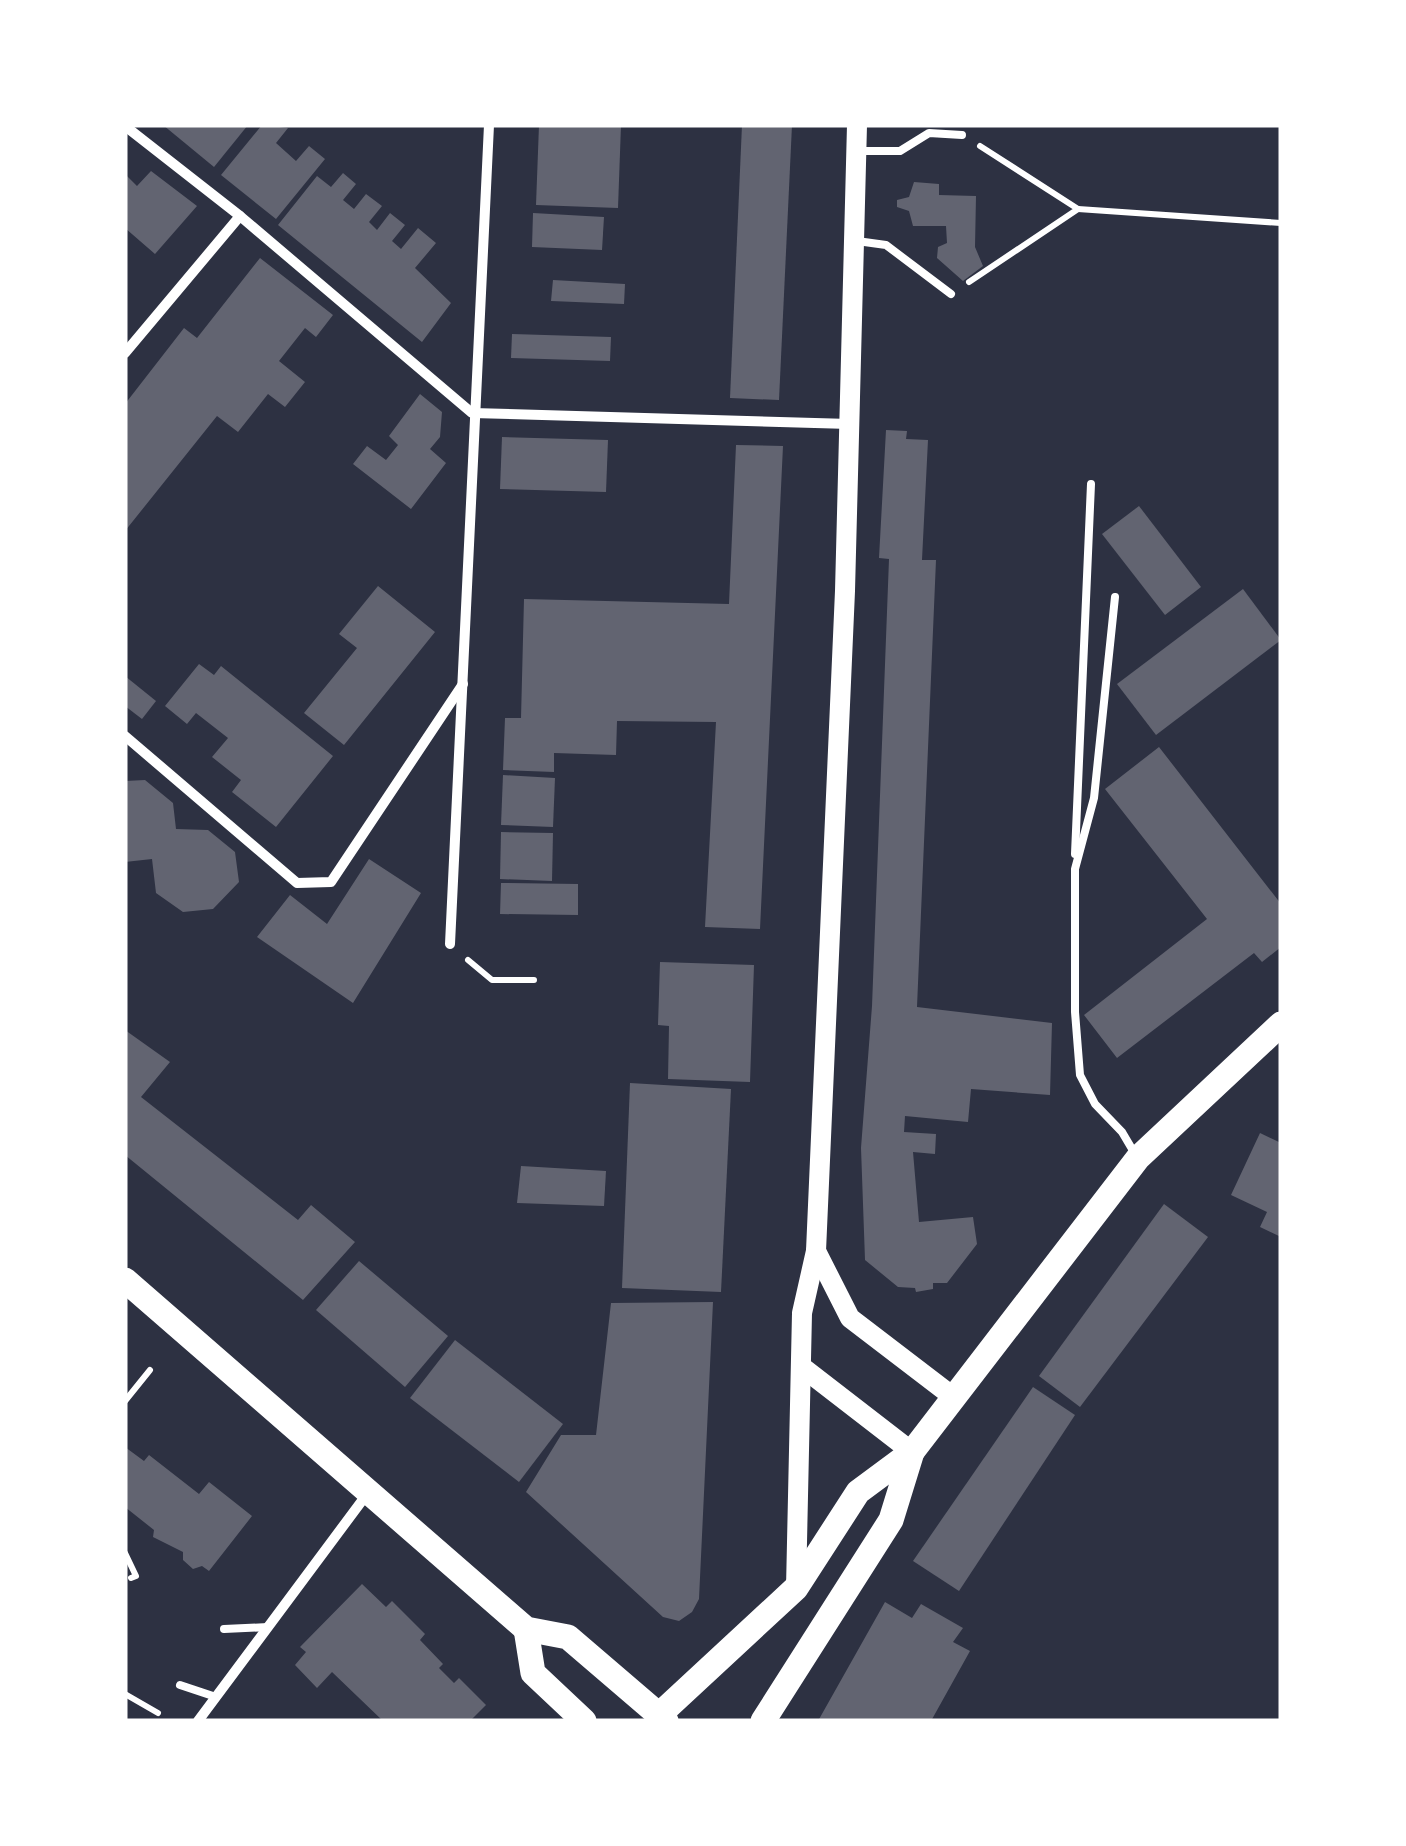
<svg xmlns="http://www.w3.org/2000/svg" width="1406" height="1846" font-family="'Sofia Sans Condensed',sans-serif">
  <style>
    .building { fill: #626471 }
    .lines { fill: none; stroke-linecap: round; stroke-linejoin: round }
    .path { stroke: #fff; stroke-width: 6 }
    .service { stroke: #fff; stroke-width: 8 }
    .minor { stroke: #fff; stroke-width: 10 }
    .secondary { stroke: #fff; stroke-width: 20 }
    .primary { stroke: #fff; stroke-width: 25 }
  </style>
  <rect width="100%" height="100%" fill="#2d3142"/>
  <g class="building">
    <path d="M163 125H248L214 167Z"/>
    <path d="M262 125 288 128 276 143 296 161 309 146 325 159 276 219 221 175Z"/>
    <path d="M539 125H621L618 208 536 205Z"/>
    <path d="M742 125H792L779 400 730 398Z"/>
    <path d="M151 171 197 206 155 254 125 228V174L137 186Z"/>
    <path d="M343 173 356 184 343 200 354 209 366 194 382 206 369 222 377 230 390 213 405 225 392 241 401 249 418 228 436 243 415 268 451 303 422 342 278 225 317 176 331 187Z"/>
    <path d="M914 182 939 184V195L976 196 975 247 983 266 963 281 937 258 938 247 947 243 946 226H913L909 211 897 207V200L909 197Z"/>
    <path d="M533 213 604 217 602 250 532 247Z"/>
    <path d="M260 258 333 315 316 337 305 328 279 361 305 382 285 407 268 394 238 432 217 416 125 531V404L184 328 197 338Z"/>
    <path d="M553 280 625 284 624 304 551 301Z"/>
    <path d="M512 334 611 337 610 361 511 358Z"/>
    <path d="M420 394 442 412 440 437 430 449 446 463 411 509 353 464 367 446 386 460 398 445 389 436Z"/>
    <path d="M886 430 907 431 906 439 928 440 922 560H936L917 1007 1052 1023 1050 1095 971 1089 968 1122 905 1116 904 1132 936 1134 935 1154 913 1152 919 1222 973 1217 977 1244 947 1283H933V1289L916 1292 915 1288 898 1287 865 1260 861 1148 872 1006 889 559 879 558Z"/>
    <path d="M502 437 608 440 606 492 500 489Z"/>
    <path d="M736 445 783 446 760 929 705 927 716 722 617 721 616 755 554 753V772L503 770 505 718H521L524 599 729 604Z"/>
    <path d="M1139 506 1201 587 1165 615 1102 534Z"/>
    <path d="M378 586 435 632 344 745 304 713 357 648 339 634Z"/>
    <path d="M1243 589 1281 640 1156 735 1117 684Z"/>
    <path d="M199 664 214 675 221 666 333 756 276 827 232 792 241 780 212 757 228 738 196 713 187 724 165 706Z"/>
    <path d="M125 676 156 701 142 719 125 706Z"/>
    <path d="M1159 747 1281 904V947L1262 962 1254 953 1117 1058 1084 1015 1207 919 1105 789Z"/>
    <path d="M503 775 555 778 553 827 501 825Z"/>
    <path d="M145 780 173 803 176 829 208 830 235 852 239 882 213 909 183 912 156 893 152 859 125 862V781Z"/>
    <path d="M501 832 553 833 552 881 500 879Z"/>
    <path d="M369 859 421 893 353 1003 257 937 290 895 327 924Z"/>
    <path d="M501 883 578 884V915L500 914Z"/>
    <path d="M660 962 754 965 750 1082 668 1079 669 1026 658 1025Z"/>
    <path d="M125 1030 170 1062 141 1097 298 1220 311 1205 355 1242 303 1300 125 1155Z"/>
    <path d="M630 1083 731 1089 721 1292 622 1288Z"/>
    <path d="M1260 1133 1281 1143V1237L1260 1227 1267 1212 1231 1195Z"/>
    <path d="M521 1166 606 1171 604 1206 517 1203Z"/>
    <path d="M1164 1204 1208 1237 1080 1407 1039 1376Z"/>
    <path d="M359 1261 448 1336 405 1387 316 1310Z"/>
    <path d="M713 1302 699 1599 692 1612 679 1621 663 1617 526 1492 561 1435H596L611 1303Z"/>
    <path d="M455 1340 563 1424 519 1482 410 1398Z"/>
    <path d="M1033 1387 1075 1415 959 1591 913 1561Z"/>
    <path d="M125 1447 144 1461 149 1455 199 1494 209 1482 252 1516 209 1571 202 1566 193 1569 183 1560V1552L153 1537 154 1530 125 1507Z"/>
    <path d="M362 1584 386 1607 392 1601 425 1634 420 1640 443 1664 439 1668 454 1683 459 1678 486 1705 470 1721H383L332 1672 317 1688 295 1665 306 1652 300 1647Z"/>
    <path d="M885 1602 912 1618 921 1604 963 1628 953 1642 970 1651 931 1721H818Z"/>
  </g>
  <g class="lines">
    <g class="path">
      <path d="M1078 209 1281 223"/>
      <path d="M969 282 1078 209 980 146"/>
      <path d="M468 960 492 980H534"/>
      <path d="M125 1401 150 1370"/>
      <path d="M125 1553 136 1576 131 1578"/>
      <path d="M125 1694 158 1713"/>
    </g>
    <g class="service">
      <path d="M858 151H900L929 133 962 135"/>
      <path d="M857 241 886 245 951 294"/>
      <path d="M1115 597 1094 798 1075 869V1012L1080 1075 1095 1104 1122 1132 1135 1154"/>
      <path d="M1075 854 1091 484"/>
      <path d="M224 1629 268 1627"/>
      <path d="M180 1685 216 1697"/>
    </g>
    <g class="minor">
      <path d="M125 126 240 216 472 413 850 424"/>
      <path d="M125 353 240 216"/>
      <path d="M125 736 297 883 331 882 463 684"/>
      <path d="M450 944 489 125"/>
      <path d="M198 1721 367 1494"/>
    </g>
    <g class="secondary">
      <path d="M816 1251 850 1318 952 1396"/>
      <path d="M802 1367 912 1452"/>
      <path d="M796 1588 802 1313 816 1251 845 591 857 125"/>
    </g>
    <g class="primary">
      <path d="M125 1280 526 1629 568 1637 666 1721"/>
      <path d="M526 1629 533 1673 584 1721"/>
      <path d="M659 1715 796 1588 858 1492 912 1452 1138 1158 1281 1024"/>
      <path d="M763 1721 891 1520 912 1452"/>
    </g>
  </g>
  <rect width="1406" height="1846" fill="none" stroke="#ffffff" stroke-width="255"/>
</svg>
